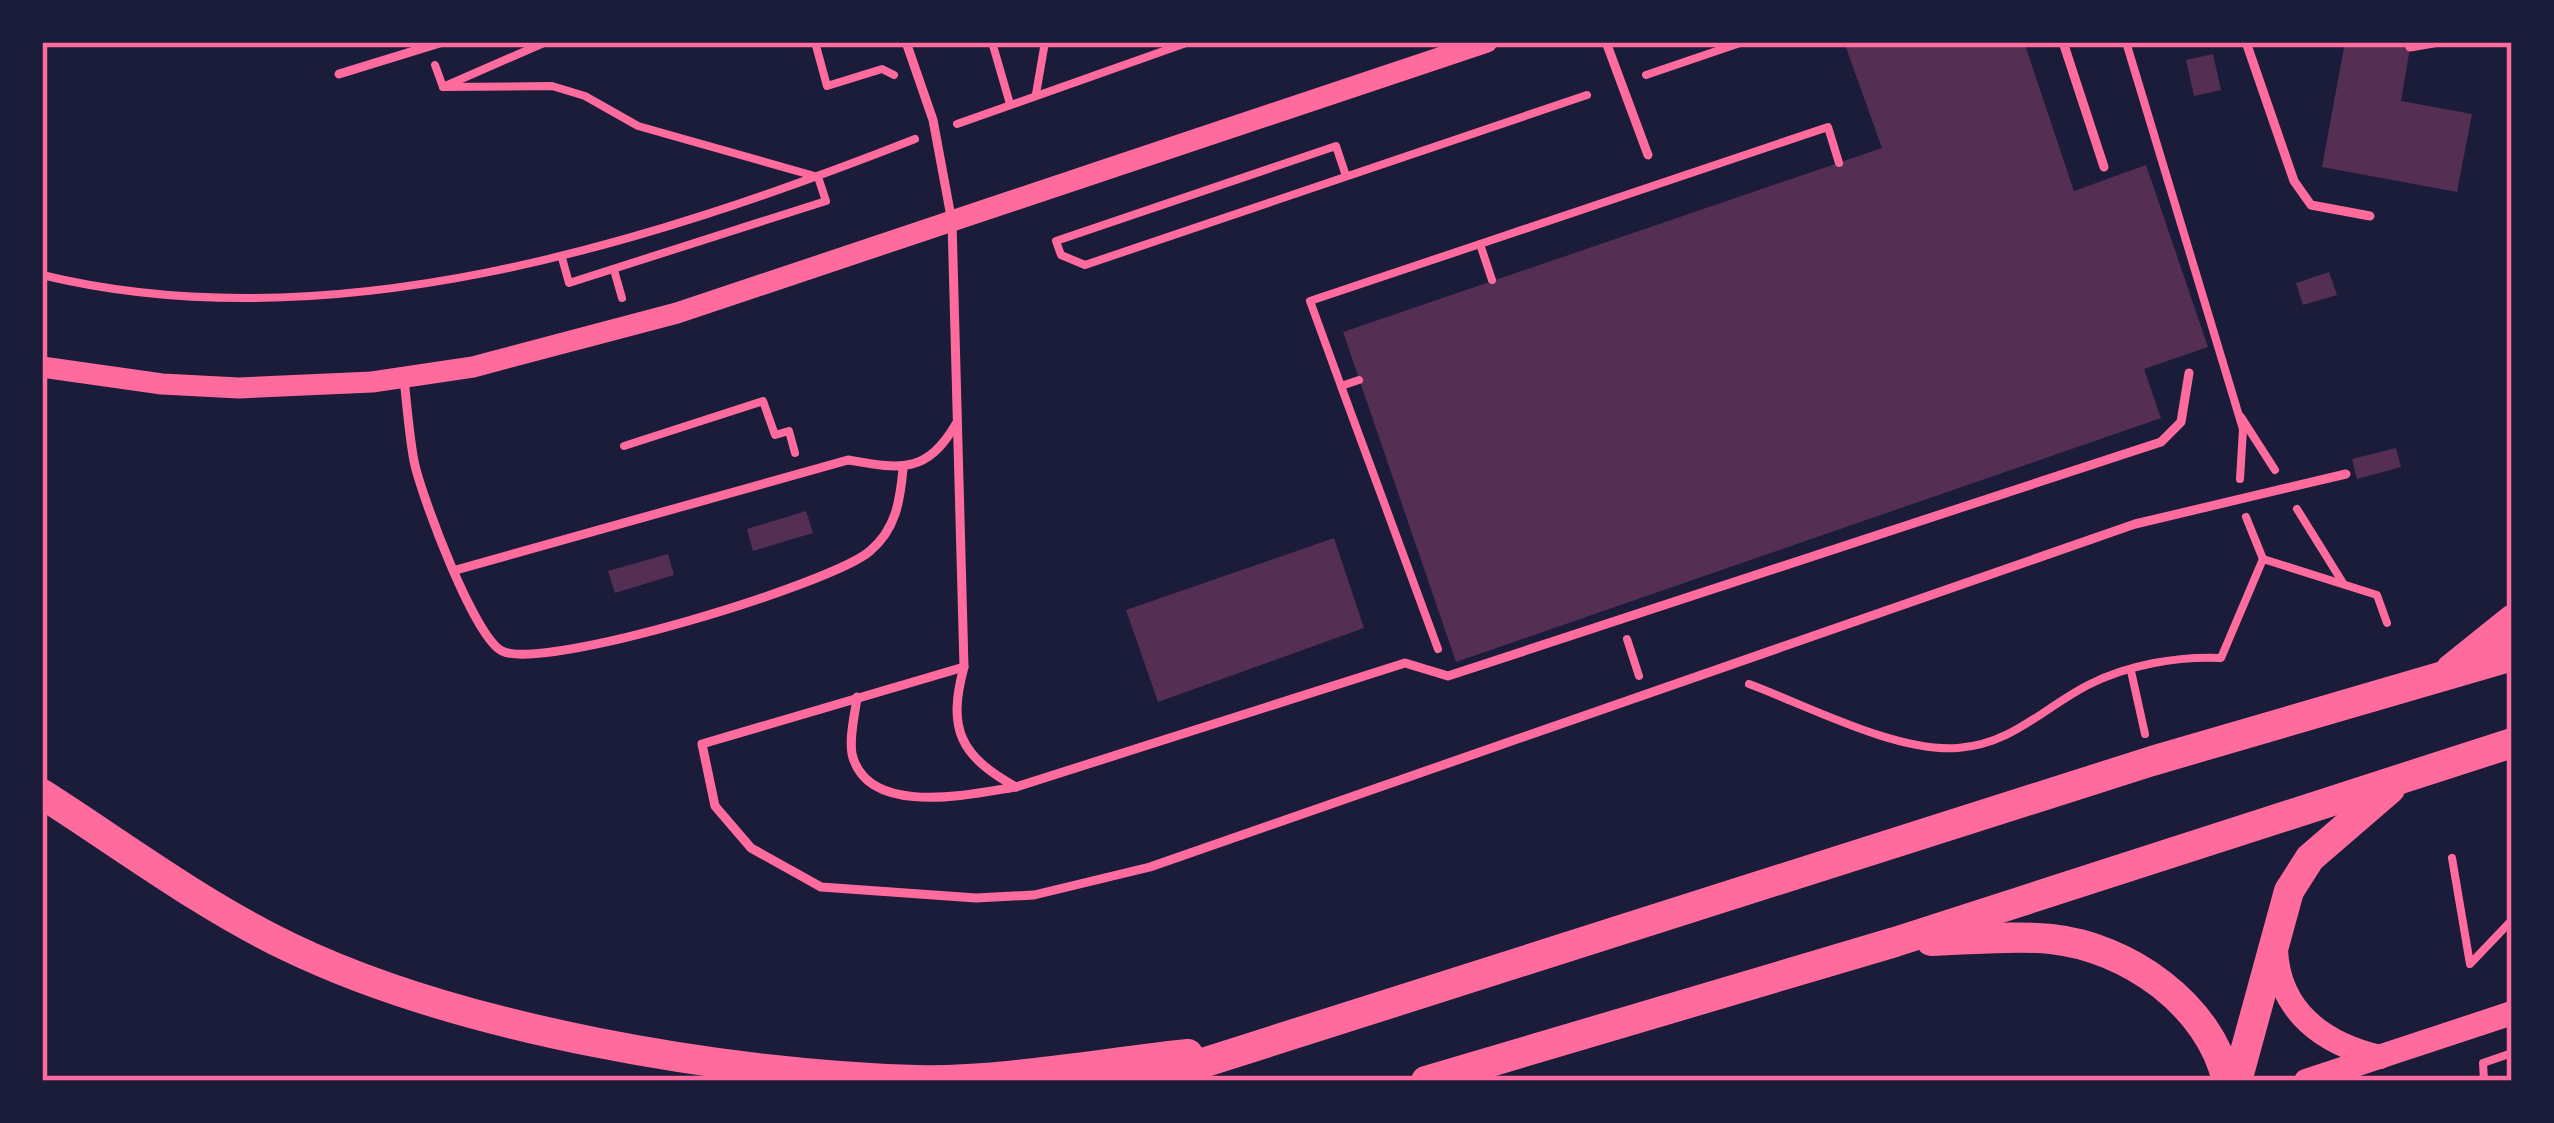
<svg xmlns="http://www.w3.org/2000/svg" width="2554" height="1123" font-family="Manrope,sans-serif">
  <style>
    .building { fill: #542f53 }
    .lines { fill: none; stroke-linecap: round; stroke-linejoin: round }
    .path { stroke: #ff6b9d; stroke-width: 8 }
    .service { stroke: #ff6b9d; stroke-width: 9 }
    .tertiary { stroke: #ff6b9d; stroke-width: 21 }
    .secondary { stroke: #ff6b9d; stroke-width: 24 }
    .trunk { stroke: #ff6b9d; stroke-width: 30 }
    .neatline { fill: none; stroke: #ff6b9d; stroke-width: 4.5 }
  </style>
  <rect width="100%" height="100%" fill="#1b1b3a"/>
  <g class="building">
    <path d="M1844 42H2024L2074 191 2146 165 2208 347 2144 369 2161 418 1456 662 1343 332 1882 148Z"/>
    <path d="M2345 42H2411L2401 101 2472 114 2457 192 2322 167Z"/>
    <path d="M2213 54 2221 90 2194 96 2186 60Z"/>
    <path d="M2329 272 2337 295 2303 305 2296 283Z"/>
    <path d="M2396 448 2401 467 2357 479 2352 459Z"/>
    <path d="M806 511 813 533 753 551 747 529Z"/>
    <path d="M1334 538 1364 628 1158 702 1126 610Z"/>
    <path d="M668 554 674 575 615 593 608 571Z"/>
  </g>
  <g class="lines">
    <g class="path">
      <path d="M815 42 827 86 882 69 894 75"/>
      <path d="M992 42 1010 104"/>
      <path d="M2126 42 2243 429 2240 479"/>
      <path d="M435 65 443 87 546 42"/>
      <path d="M1646 75 1743 42"/>
      <path d="M443 87 552 86 585 96 638 126 818 177 826 201 569 283 562 258"/>
      <path d="M1036 94 1045 42"/>
      <path d="M957 124 1189 42"/>
      <path d="M1346 176 1336 146 1056 241 1061 255 1085 265 1587 95"/>
      <path d="M1480 244 1828 127 1839 163"/>
      <path d="M614 270 622 298"/>
      <path d="M42 275C330 345 647 244 915 139"/>
      <path d="M1359 380 1341 386 1438 649"/>
      <path d="M1341 386 1310 301 1480 244 1492 280"/>
      <path d="M2241 417 2275 470"/>
      <path d="M624 446 763 401 775 435 789 431 795 453"/>
      <path d="M2297 509 2343 583"/>
      <path d="M2246 517 2263 559"/>
      <path d="M1627 639 1639 676"/>
      <path d="M2131 671 2145 734"/>
      <path d="M1749 684C1806 705 1897 753 1958 748 2012 744 2042 709 2088 685 2127 665 2177 656 2221 658L2263 559 2377 595 2387 623"/>
      <path d="M2452 858 2470 964 2512 920"/>
      <path d="M2484 1081 2483 1063 2512 1053"/>
    </g>
    <g class="service">
      <path d="M1606 42 1648 155"/>
      <path d="M2063 42 2104 167"/>
      <path d="M2246 42 2294 181 2311 205 2370 216"/>
      <path d="M2410 47 2439 42"/>
      <path d="M339 74 443 42"/>
      <path d="M404 379C407 406 409 434 414 461 421 495 474 637 502 651 543 672 832 584 870 551 896 529 900 501 903 469"/>
      <path d="M456 570 848 460C900 469 926 475 956 424"/>
      <path d="M964 667 702 744 715 806 751 848 821 887 976 898 1034 895 1150 867 2135 524 2346 474"/>
      <path d="M857 697C855 714 849 737 852 754 867 818 971 794 1016 787 960 756 947 729 964 667L952 222 933 120 906 42"/>
      <path d="M1016 787 1405 663 1448 676 2161 442 2181 422 2189 373"/>
    </g>
    <path class="tertiary" d="M42 367 162 384 239 388 372 382 473 367 677 313 1487 42"/>
    <g class="secondary">
      <path d="M2276 950C2279 1012 2324 1044 2380 1057"/>
      <path d="M2306 1081 2512 1013"/>
    </g>
    <g class="trunk">
      <path d="M2451 669 2512 620"/>
      <path d="M42 794C122 845 203 906 289 947 459 1029 728 1075 917 1080 1000 1082 1103 1063 1188 1054"/>
      <path d="M1931 941C1971 940 2012 935 2051 939 2128 947 2210 1005 2227 1081"/>
      <path d="M1146 1081 2152 761 2512 656"/>
      <path d="M1426 1081 1895 942 2512 743"/>
      <path d="M2237 1081 2289 891 2310 858 2390 789"/>
    </g>
  </g>
  <rect width="2554" height="1123" fill="none" stroke="#1b1b3a" stroke-width="90"/>
  <rect x="45" y="45" width="2464" height="1033" class="neatline"/>
</svg>
